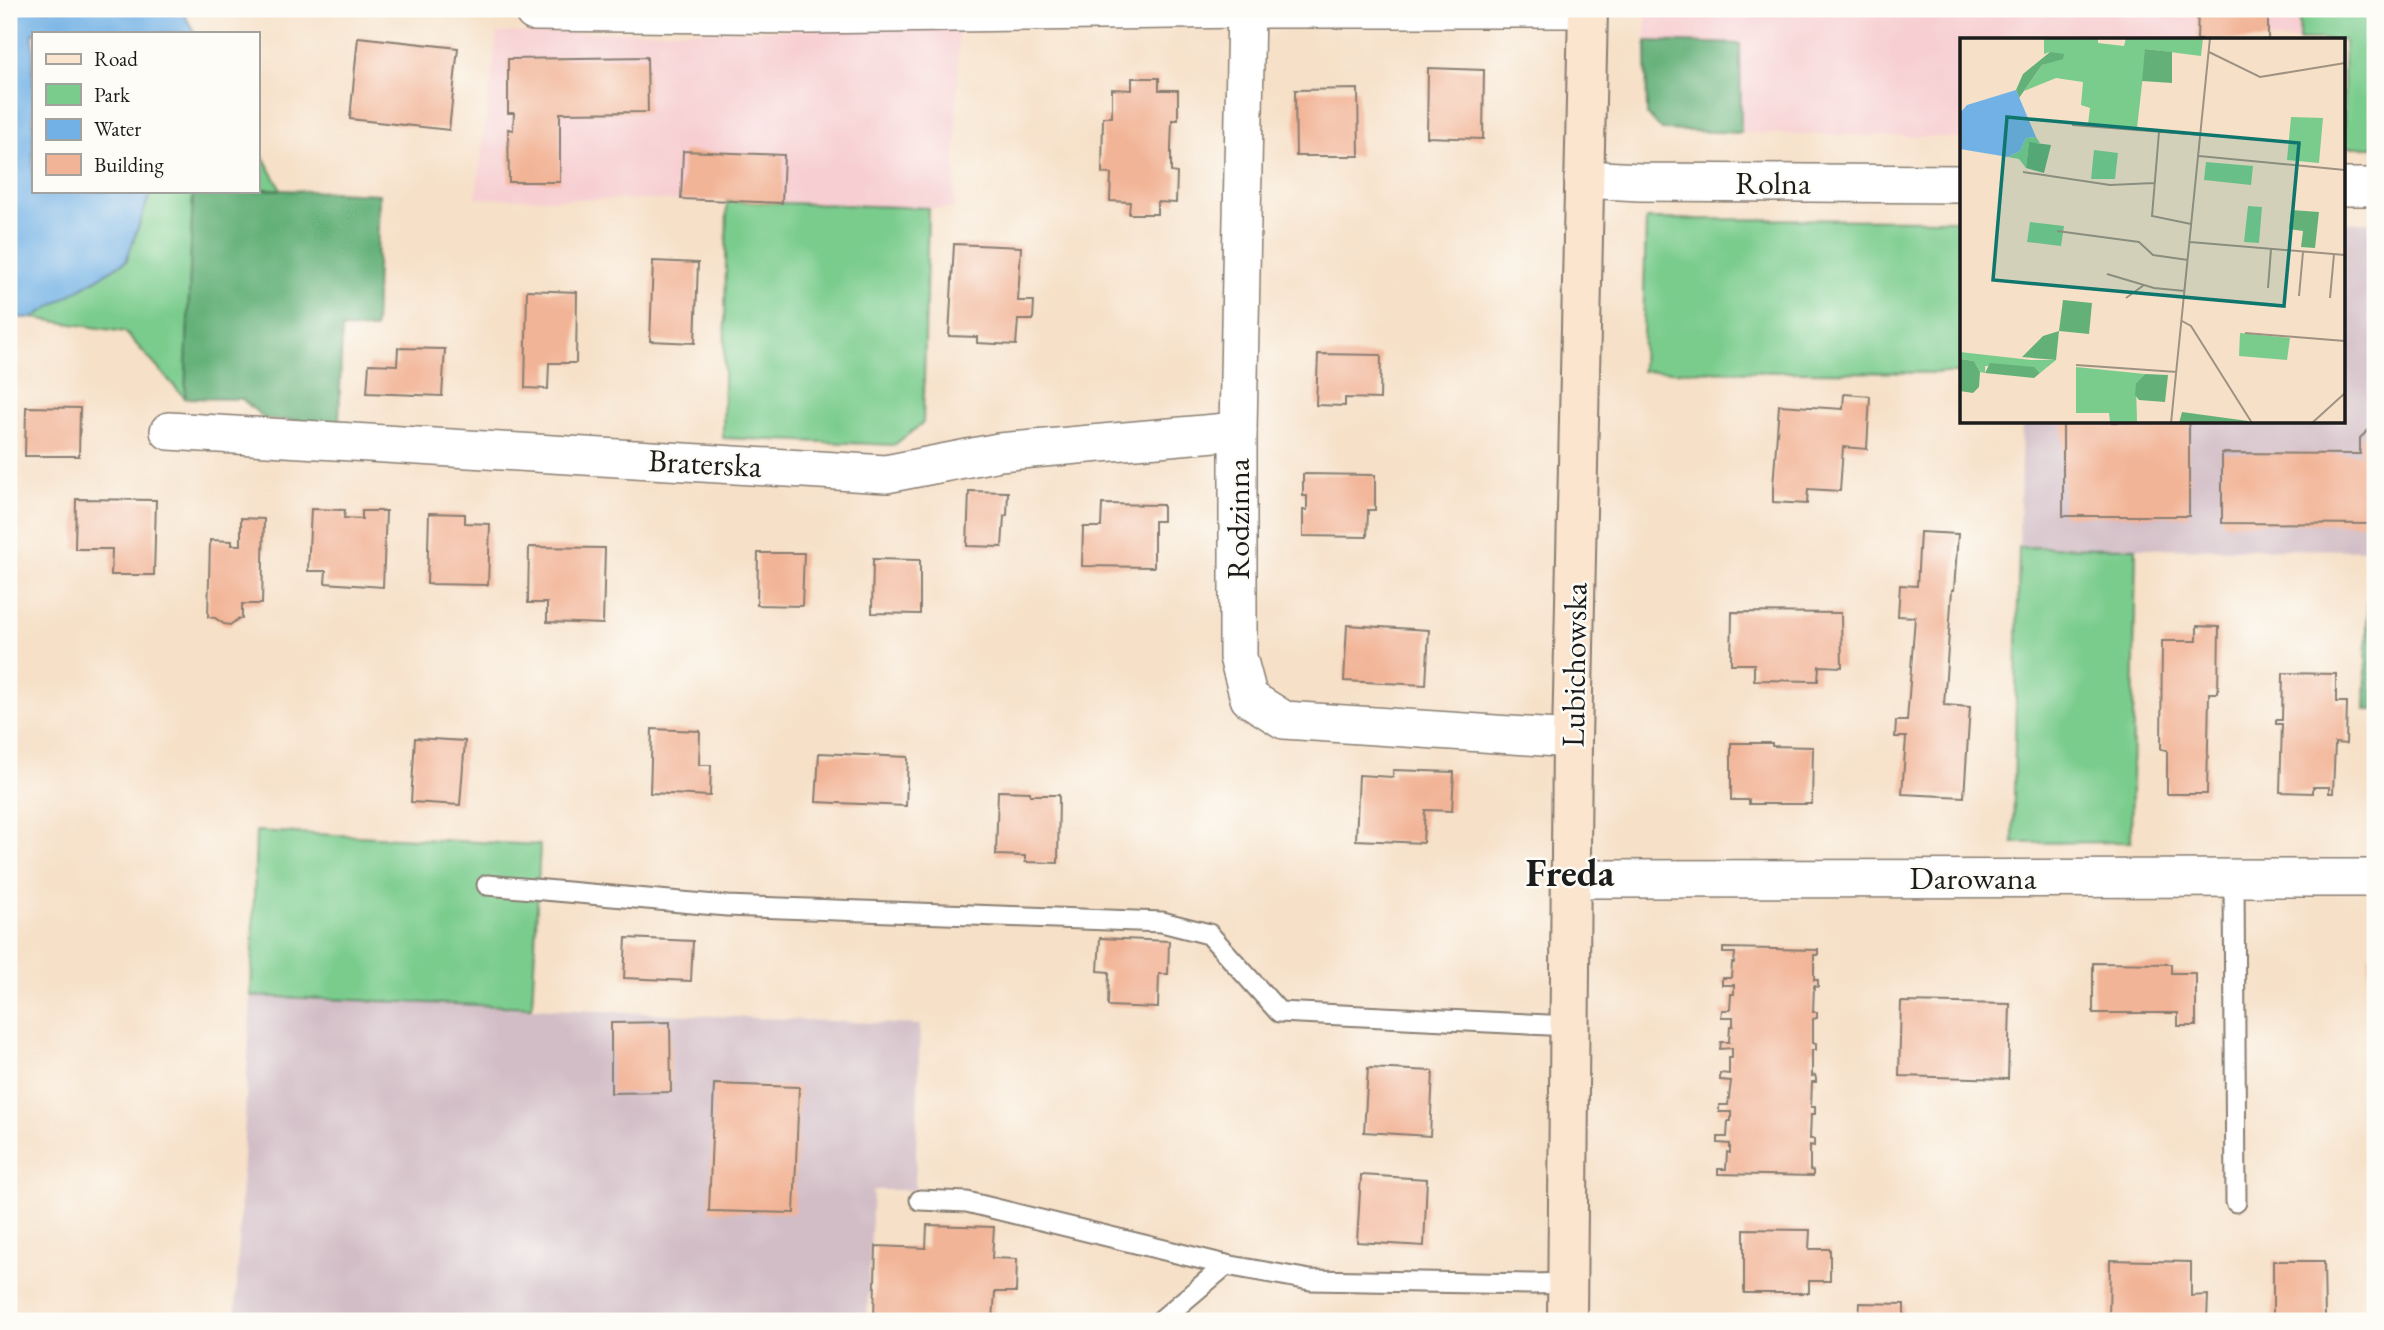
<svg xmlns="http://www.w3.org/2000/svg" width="2384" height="1330" font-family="'EB Garamond',serif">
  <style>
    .built { fill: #f7cfd2 }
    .industrial { fill: #d2bdc6 }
    .green { fill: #7acc8d; stroke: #4b7454; stroke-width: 2 }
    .forest { fill: #63b078; stroke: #40664a; stroke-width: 2 }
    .water { fill: #72b1e5; stroke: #476680; stroke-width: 2 }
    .building { fill: #f2b496 }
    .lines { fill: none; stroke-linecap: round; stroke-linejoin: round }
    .lane-casing { stroke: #897e72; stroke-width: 23 }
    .street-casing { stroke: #897e72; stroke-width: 40 }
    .secondary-casing { stroke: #897e72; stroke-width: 42 }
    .lane { stroke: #fff; stroke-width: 19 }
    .street { stroke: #fff; stroke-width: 37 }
    .secondary { stroke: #fbe5cf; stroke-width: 38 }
    .labels { text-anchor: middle; stroke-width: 5; stroke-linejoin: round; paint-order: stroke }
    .street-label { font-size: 32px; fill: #1c1c1c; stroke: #fdfcf7 }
    .district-label { font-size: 38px; font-weight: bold; fill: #1c1c1c; stroke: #fdfcf7 }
    .inset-road { fill: none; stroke: #9f9283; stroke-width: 2 }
    .view { fill: #0f766e; fill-opacity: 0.15; stroke: #0f766e; stroke-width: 3.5 }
    .inset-edge { fill: none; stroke: #1c1c1c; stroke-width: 3.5 }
  </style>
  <rect width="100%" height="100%" fill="#fdfcf7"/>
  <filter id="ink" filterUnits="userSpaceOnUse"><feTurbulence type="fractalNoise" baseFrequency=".0143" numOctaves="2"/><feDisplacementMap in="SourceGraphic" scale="14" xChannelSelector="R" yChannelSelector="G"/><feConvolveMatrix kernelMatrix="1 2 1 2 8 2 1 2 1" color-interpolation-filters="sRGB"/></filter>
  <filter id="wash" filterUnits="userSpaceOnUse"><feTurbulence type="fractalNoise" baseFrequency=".00686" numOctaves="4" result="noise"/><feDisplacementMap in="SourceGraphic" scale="28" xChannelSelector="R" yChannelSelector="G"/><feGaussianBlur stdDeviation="1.57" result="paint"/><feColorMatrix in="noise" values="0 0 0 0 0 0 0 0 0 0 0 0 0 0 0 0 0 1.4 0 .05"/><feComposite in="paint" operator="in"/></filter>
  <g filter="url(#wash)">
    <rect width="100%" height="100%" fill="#f6e0c7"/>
    <g class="built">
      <path d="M1646 9H2300L2299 40H1962V138L1741 133 1740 44 1646 41Z"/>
      <path d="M959 28 954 209 727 201 476 198 497 33Z"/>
    </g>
    <g class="industrial">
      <path d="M2344 222H2375V550L2019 547 2022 422H2344Z"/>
      <path d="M251 996 920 1025 915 1190H873L867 1321H235Z"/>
    </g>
    <g class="green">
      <path d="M2300 9H2375V147H2344V40H2299Z"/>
      <path d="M257 146 281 189H257Z"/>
      <path d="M151 191H193L185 398 125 332 32 318 126 261Z"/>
      <path d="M727 201 928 208 923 423 894 445 723 438Z"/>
      <path d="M1646 219 1962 220V373L1642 371Z"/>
      <path d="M2019 547 2136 548 2131 842 2013 843Z"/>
      <path d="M256 831 540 845 532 1007 251 996Z"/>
    </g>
    <g class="forest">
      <path d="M1646 41 1740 44 1741 133 1662 130 1647 115Z"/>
      <path d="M257 189 379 194 375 329 342 328 339 423 265 419 242 399 185 398 193 191H257Z"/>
      <path d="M2369 550H2375V710H2365Z"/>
    </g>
    <path class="water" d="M9 9H181L195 33H33V191H151L126 261 32 318 9 317Z"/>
    <g id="blocks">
      <g class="building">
        <path d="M2198 9H2268V40H2197Z"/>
        <path d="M358 37 458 48 449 130 350 119Z"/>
        <path d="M647 57 648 112 560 113V182H509L508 129 513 130 514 113H508V59Z"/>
        <path d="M1428 68 1484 70 1483 139 1427 137Z"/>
        <path d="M1132 78H1159V90H1178V120H1172L1171 147V172L1177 173 1176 203 1157 202V214H1129L1130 202 1110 201 1111 174 1102 173 1103 117H1112V89L1132 90Z"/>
        <path d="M1358 89 1359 156H1296L1295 90Z"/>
        <path d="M683 151 784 155 782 203 681 199Z"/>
        <path d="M954 244 1021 247 1018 301H1034L1033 320H1018L1016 345 977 343V337L949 336Z"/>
        <path d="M653 261 698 263 695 343 650 341Z"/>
        <path d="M527 290 577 292 576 363H549L548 389 525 388Z"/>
        <path d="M398 348 445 349 442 396 367 393 369 364 397 365Z"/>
        <path d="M1318 354 1381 355 1380 399 1345 398V406L1316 405Z"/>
        <path d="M1844 394 1870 396 1867 449 1843 447 1840 491 1808 489 1807 504 1773 502V487L1779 405 1843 409Z"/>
        <path d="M26 407 80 408 79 456H25Z"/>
        <rect x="2063" y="422" width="126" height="94"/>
        <path d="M2375 424V524L2222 523V453L2360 454V438Z"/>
        <path d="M1303 474 1375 475V510H1368L1367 537 1303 536V510H1307V496H1303Z"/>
        <path d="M969 491 1008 492 1007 515 1004 516 1002 547 967 546Z"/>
        <path d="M76 499 156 500 154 575H111L112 549H75Z"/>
        <path d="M1102 504 1163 505V521H1154V567L1082 566 1083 527H1101Z"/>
        <path d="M311 509 345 510 344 518 362 519V511H386L383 587 325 583 326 571H308Z"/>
        <path d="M429 513 465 514V523L490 524 488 585 427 584Z"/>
        <path d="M241 518 264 519 262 604H242V619H238L230 625 224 624 215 618 208 617 210 540 232 541V545H241Z"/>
        <path d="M1920 532 1958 534 1954 590H1952L1944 705 1970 707 1964 797 1902 794 1906 737H1895L1896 721H1907L1915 617 1898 616 1900 585 1917 586Z"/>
        <path d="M529 547 605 548 603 624 547 622V603H528Z"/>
        <path d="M758 553H804L802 606 757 605Z"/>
        <path d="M873 559 920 560V614L872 613Z"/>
        <path d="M1732 612 1841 613 1842 667 1819 666 1818 681 1754 680V664H1731Z"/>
        <path d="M1347 625 1429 630 1426 685 1344 681Z"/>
        <path d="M2197 626 2219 627 2218 693H2209L2207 794H2167V750L2161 749 2162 641H2197Z"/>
        <path d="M2283 673 2336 674V702H2347L2346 744 2335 743 2333 793H2329V787H2313V793L2280 792 2282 724H2276V720H2282Z"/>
        <path d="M652 729 700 731 699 765H711L710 796 650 793Z"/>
        <path d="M415 738 465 741 460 805 411 802Z"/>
        <path d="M1731 743H1772V746L1813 747 1812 804H1749V800H1731Z"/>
        <path d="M819 753 908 757 906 806 816 802Z"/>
        <path d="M1393 770 1454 772 1452 811 1425 810 1423 843 1356 840 1359 775 1393 777Z"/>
        <path d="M998 791 1030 792V795H1059L1058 863 1025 862V856L996 855Z"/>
        <path d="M626 938 693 941 691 981 624 978Z"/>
        <path d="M1100 938 1169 941 1168 974H1159L1158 1008 1108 1006 1109 972 1098 971Z"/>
        <path d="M1723 948 1818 950V955H1814V980H1818V987L1814 986 1813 1012H1817V1018L1813 1019V1043L1816 1044V1050H1812V1076L1815 1075 1816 1079V1082H1812L1811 1107H1815V1114H1811L1810 1139H1814V1146L1810 1145V1170L1813 1171V1176L1718 1174V1169H1726L1727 1152 1730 1153V1144L1718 1143V1137H1727L1728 1121H1731V1112H1719V1105H1728L1731 1081 1720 1080V1073L1729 1074V1058H1732V1048L1720 1049 1721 1042H1729L1730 1026H1733V1017H1721L1722 1010H1730L1731 994H1734V985H1722V978H1731L1732 963H1734L1735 953H1723Z"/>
        <rect x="2369" y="955" width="6" height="66"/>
        <path d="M2093 963 2171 964V973H2196V1026H2178V1013H2093Z"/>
        <path d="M1901 1002 2010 1004 2008 1079 1899 1076Z"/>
        <path d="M670 1022 671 1092 611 1093V1023Z"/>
        <path d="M1368 1068 1433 1071 1430 1136 1364 1132Z"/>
        <path d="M714 1084 799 1087 794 1213 709 1211Z"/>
        <path d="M1361 1175 1427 1179 1424 1246 1357 1242Z"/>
        <path d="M927 1225 994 1227 992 1258 1017 1259 1016 1292H995L993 1321H940V1319L874 1317 876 1246 926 1248Z"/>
        <path d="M1744 1229 1810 1230 1809 1249H1830V1281H1809V1293H1744Z"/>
        <path d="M2110 1260 2191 1262V1296L2208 1295 2207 1321H2109Z"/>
        <path d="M2273 1261H2324L2325 1321H2273Z"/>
        <path d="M1860 1303 1904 1304V1321H1859Z"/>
      </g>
    </g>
  </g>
  <g filter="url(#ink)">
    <use href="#blocks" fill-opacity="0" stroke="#897e72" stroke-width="2"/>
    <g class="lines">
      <defs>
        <g id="lane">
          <path d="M2234 878 2236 1202"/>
          <path d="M487 885 727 906 1162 922 1209 934 1279 1012 1570 1026"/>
          <path d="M920 1200 967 1202 1226 1265 1310 1280 1532 1284 1568 1283"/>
          <path d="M1160 1321 1226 1265"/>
        </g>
        <g id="street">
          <path d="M1246 9 1238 431V657L1249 698 1284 720 1572 739"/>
          <path d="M534 12 808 15 1246 9H1576"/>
          <path d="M1583 179 1640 182 1962 184"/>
          <path d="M2344 187H2375"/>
          <path d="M169 431 886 474 999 452 1238 431"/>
          <path d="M1572 879 2375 878"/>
        </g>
        <path id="secondary" d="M1567 1321 1572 739 1588 9"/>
      </defs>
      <use href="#lane" class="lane-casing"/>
      <use href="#street" class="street-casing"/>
      <use href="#secondary" class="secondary-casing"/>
      <use href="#lane" class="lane"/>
      <use href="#street" class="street"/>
      <use href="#secondary" class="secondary"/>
    </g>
  </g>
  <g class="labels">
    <g class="street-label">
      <text x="1773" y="194">Rolna</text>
      <text transform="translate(705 463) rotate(3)" y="11">Braterska</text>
      <text transform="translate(1238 519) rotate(-90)" y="11">Rodzinna</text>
      <text transform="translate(1574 665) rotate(-89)" y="11">Lubichowska</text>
      <text x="1973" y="889">Darowana</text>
    </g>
    <g class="district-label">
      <text x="1570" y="886">Freda</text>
    </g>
  </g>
  <g transform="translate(1960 38)">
    <rect width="385" height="385" fill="#f6e0c7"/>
    <path d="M84 0H138V5L164 8 166 0H243L241 18 186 11 177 90 128 86 130 70 121 67 123 44 96 40 64 53 82 27 94 22 90 14 84 16ZM331 79 363 80 359 125 327 122ZM76 99 80 105H69L66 130 59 121 48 119 60 113 66 100ZM134 112 158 115 155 141H131ZM246 124 293 128 291 147 244 142ZM288 168 302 169 299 205 284 204ZM70 184 104 188 101 208 67 204ZM280 295 330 300 327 322 279 318ZM0 314 71 322H96L80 335 73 329 25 328V335L20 334 14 323 0 321ZM116 329 185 336 176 345 177 384H150L149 375H116Z" fill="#7acc8d"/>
    <path d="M185 11 212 14V45L182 43ZM90 14 104 16 103 21 82 27 59 60 56 52 63 36ZM69 104 91 107 84 135 66 130ZM331 172 359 174 355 210 341 209 343 193 329 191ZM103 262 132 265 129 296 99 293 96 322 62 319 83 298 99 293ZM0 321 14 323 20 334 19 349 13 355 0 353ZM30 325 74 329 80 335 74 340 25 335ZM185 336 208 337 205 364 179 362 175 357 176 345ZM222 374 288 383 289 385H219Z" fill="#63b078"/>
    <path d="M56 52 76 99 66 100 60 113 48 119 0 111V75L7 67Z" fill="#72b1e5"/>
    <path class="inset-road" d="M249 14 300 39 385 25M112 87 241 97M199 94 192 178 231 186M239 118 385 132M63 134 150 147 194 145M97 193 179 204 193 217 228 222M230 204 385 217M147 236 194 250 225 253M308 250 311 211M339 258 343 214M166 260 184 247M370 260 374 216M222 283 231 288 292 385M285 295 385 303M116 327 217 334M211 385 250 0M352 385 385 355"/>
    <path class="view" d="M47 79 339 105 324 268 33 242Z"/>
    <rect width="385" height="385" class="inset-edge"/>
  </g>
  <rect width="2384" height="1330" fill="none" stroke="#fdfcf7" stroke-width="35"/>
  <rect x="32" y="32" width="228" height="161" fill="#fdfcf7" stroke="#a3a29f" stroke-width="2"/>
  <rect x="46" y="54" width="35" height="10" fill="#fbe5cf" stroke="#a3a29f" stroke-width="2"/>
  <text x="94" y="66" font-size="21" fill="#1c1c1c">Road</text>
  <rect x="46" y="84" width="35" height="21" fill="#7acc8d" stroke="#a3a29f" stroke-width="2"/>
  <text x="94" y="102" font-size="21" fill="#1c1c1c">Park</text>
  <rect x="46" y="119" width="35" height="21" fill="#72b1e5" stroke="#a3a29f" stroke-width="2"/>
  <text x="94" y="136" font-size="21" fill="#1c1c1c">Water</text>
  <rect x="46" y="154" width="35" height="21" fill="#f2b496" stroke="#a3a29f" stroke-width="2"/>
  <text x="94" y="172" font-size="21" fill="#1c1c1c">Building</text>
</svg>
